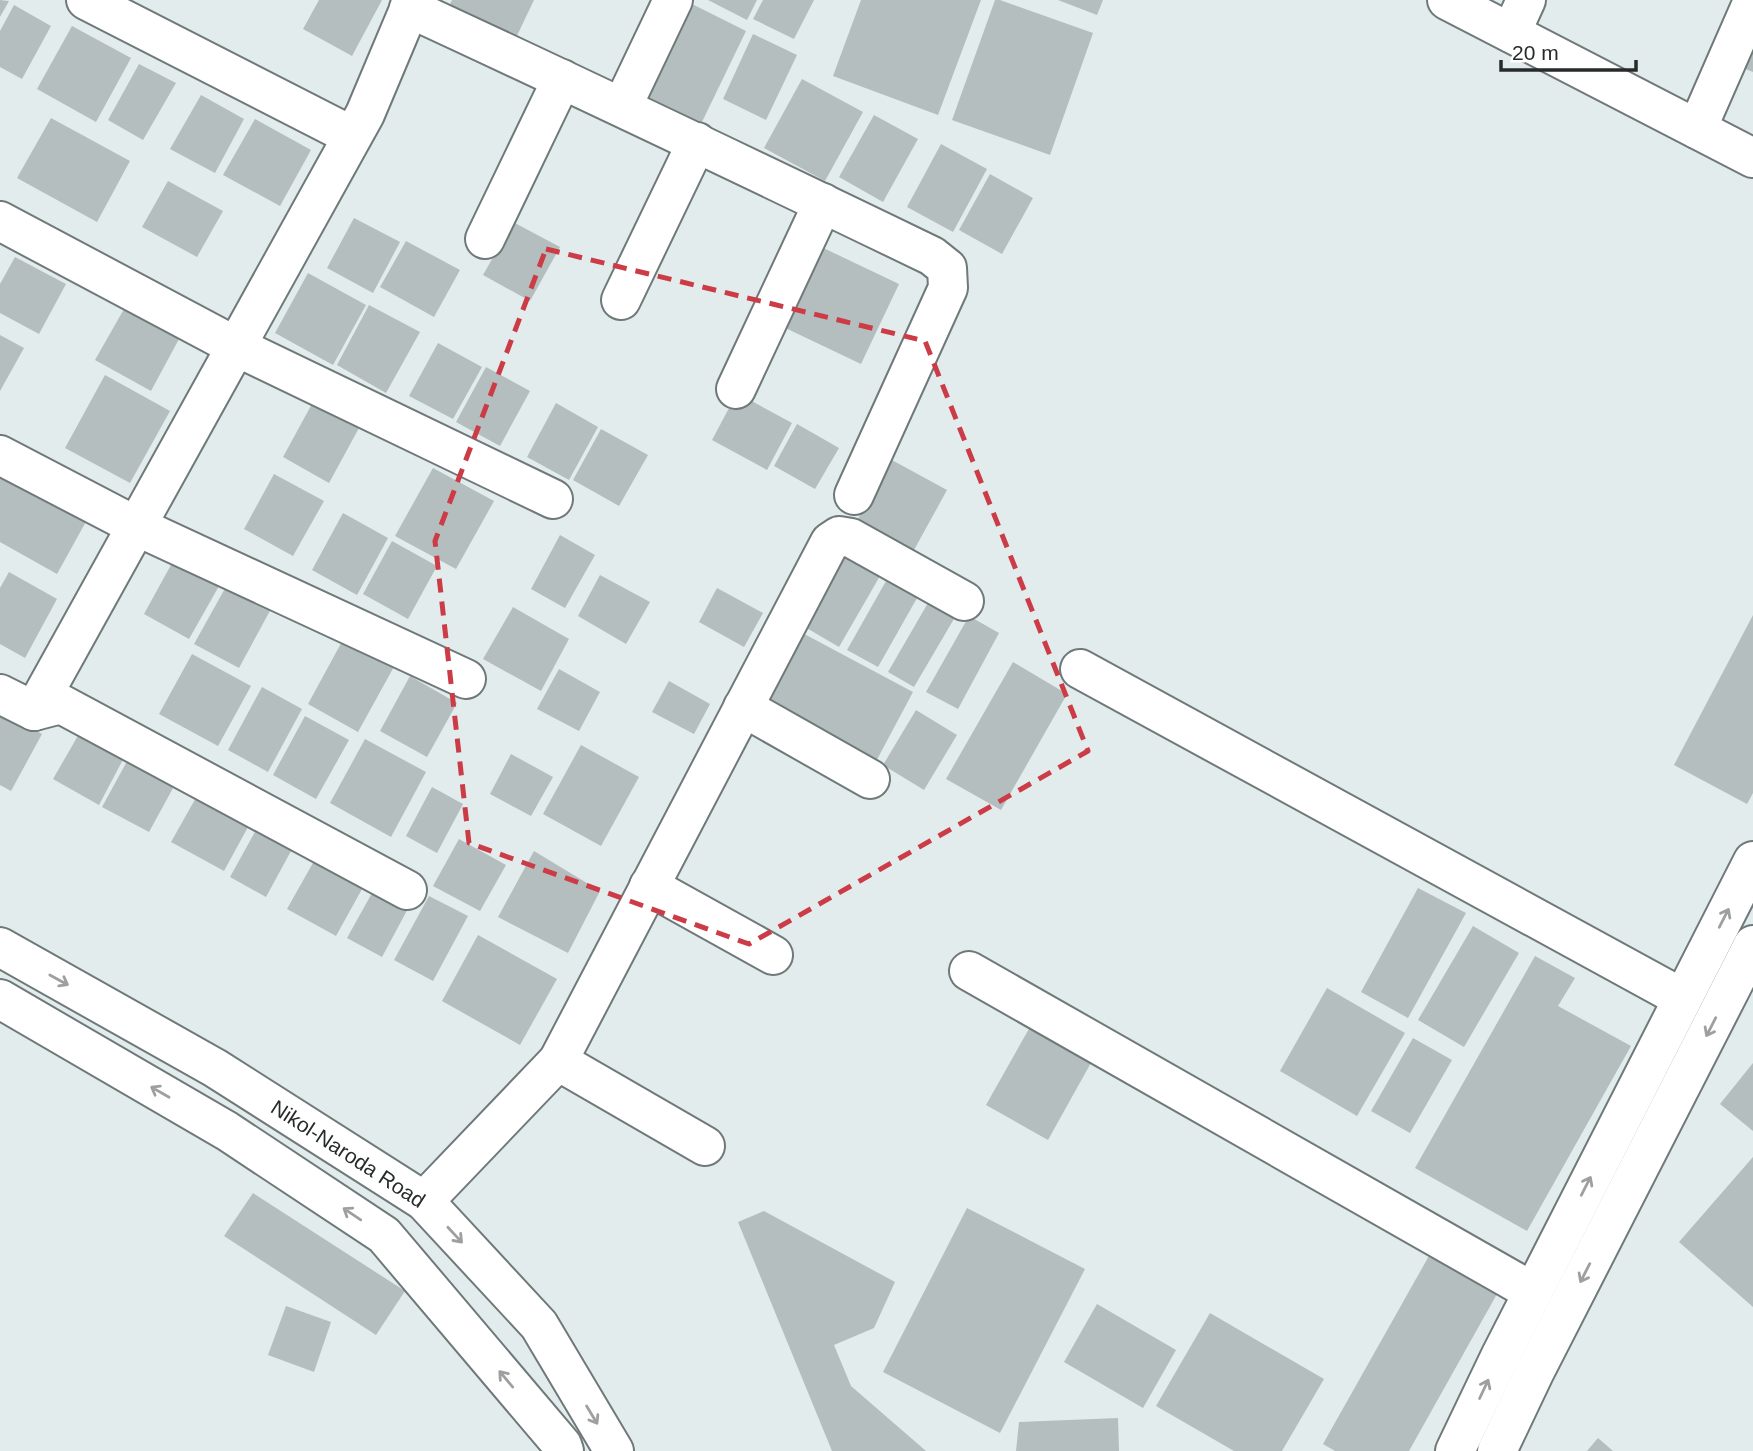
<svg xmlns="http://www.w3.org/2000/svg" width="1753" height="1451" font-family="Arial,sans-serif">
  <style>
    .building { fill: #b4bebe }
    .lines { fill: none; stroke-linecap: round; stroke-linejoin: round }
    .street-casing { stroke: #707979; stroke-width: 42 }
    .secondary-casing { stroke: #707979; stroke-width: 42 }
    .street { stroke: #fff; stroke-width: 38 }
    .secondary { stroke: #fff; stroke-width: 38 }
    .oneway { stroke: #9e9fa0 }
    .marked { fill: none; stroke: #cc3c47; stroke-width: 5; stroke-dasharray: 14 9; stroke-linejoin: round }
    .labels { text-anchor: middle; stroke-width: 6; stroke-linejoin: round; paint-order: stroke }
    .street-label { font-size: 21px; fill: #272a2b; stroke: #fff }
  </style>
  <rect width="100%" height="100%" fill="#e2eced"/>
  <g class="building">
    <path d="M0 0 9 1 0 17Z"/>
    <path d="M319 0H382L352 56 303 29Z"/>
    <path d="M452 0H534L513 44 447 10Z"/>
    <path d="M708 0H757L747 20Z"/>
    <path d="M763 0H814L794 39 753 19Z"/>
    <path d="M861 0H981L938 115 833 76Z"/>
    <path d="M995 0H1000L1093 33 1050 155 952 120Z"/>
    <path d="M1058 0H1103L1097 15Z"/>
    <path d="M692 4 746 31 701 124 647 97Z"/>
    <path d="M14 5 51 26 22 79 0 67V31Z"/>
    <path d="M72 26 131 58 96 122 37 89Z"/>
    <path d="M753 34 797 55 766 120 723 99Z"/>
    <path d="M1753 46V72L1743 68Z"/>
    <path d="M139 64 176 83 143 140 108 120Z"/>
    <path d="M802 79 863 112 825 181 764 148Z"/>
    <path d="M201 95 244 119 215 173 170 149Z"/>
    <path d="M874 115 918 139 883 202 839 177Z"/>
    <path d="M51 118 130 161 97 222 17 178Z"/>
    <path d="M255 119 311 150 280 206 223 175Z"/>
    <path d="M941 144 987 169 953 232 907 207Z"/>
    <path d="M990 174 1033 198 1002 254 959 230Z"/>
    <path d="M168 181 223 211 197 257 142 227Z"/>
    <path d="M354 218 400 242 373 293 327 268Z"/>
    <path d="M513 222 560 247 530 301 483 275Z"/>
    <path d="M406 241 460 270 434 317 380 287Z"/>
    <path d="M815 244 899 284 861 364 777 324Z"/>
    <path d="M15 257 66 284 39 334 0 313V284Z"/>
    <path d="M308 273 366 305 333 365 275 333Z"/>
    <path d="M369 305 420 332 386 393 337 365Z"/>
    <path d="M124 309 179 339 151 391 95 360Z"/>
    <path d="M0 335 24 348 0 391Z"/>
    <path d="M438 343 482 367 453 419 409 396Z"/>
    <path d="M486 367 530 391 500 446 456 422Z"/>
    <path d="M105 375 170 411 130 483 65 448Z"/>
    <path d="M737 393 792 423 767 470 712 440Z"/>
    <path d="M313 402 359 428 329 483 283 457Z"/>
    <path d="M556 403 598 427 569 480 527 457Z"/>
    <path d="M797 424 839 448 815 489 774 466Z"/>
    <path d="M601 429 648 455 619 506 573 480Z"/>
    <path d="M890 459 947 490 914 550 858 519Z"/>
    <path d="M433 468 494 501 456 569 395 536Z"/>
    <path d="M0 469 88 518 57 574 0 542Z"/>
    <path d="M274 474 324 501 293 556 244 529Z"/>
    <path d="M343 513 388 538 357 595 312 570Z"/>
    <path d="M560 535 595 555 565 608 531 589Z"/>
    <path d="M392 541 437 566 408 619 363 594Z"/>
    <path d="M843 545 884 569 839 647 798 623Z"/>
    <path d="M177 554 223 579 189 639 144 614Z"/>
    <path d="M9 572 57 599 25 658 0 644V588Z"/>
    <path d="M890 574 921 591 878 667 847 650Z"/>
    <path d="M600 575 650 602 626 644 578 616Z"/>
    <path d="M228 583 272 607 239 668 194 644Z"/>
    <path d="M717 588 763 613 744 647 699 622Z"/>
    <path d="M932 596 958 612 914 687 888 672Z"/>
    <path d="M513 607 569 639 541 691 483 659Z"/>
    <path d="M1753 615V793L1747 804 1674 765Z"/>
    <path d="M969 616 999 633 958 709 926 692Z"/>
    <path d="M795 629 913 692 872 769 754 705Z"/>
    <path d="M345 636 396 663 358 732 308 704Z"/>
    <path d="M192 654 251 686 218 746 159 714Z"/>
    <path d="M1013 662 1067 694 1001 810 946 779Z"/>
    <path d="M559 669 600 692 579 731 537 709Z"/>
    <path d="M410 676 457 703 427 757 380 731Z"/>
    <path d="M669 681 710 704 694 734 652 712Z"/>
    <path d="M262 687 302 709 268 772 228 750Z"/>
    <path d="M916 710 957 735 924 790 883 765Z"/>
    <path d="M0 711 42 734 11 791 0 785Z"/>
    <path d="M305 716 349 740 316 799 273 775Z"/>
    <path d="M83 727 127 752 99 805 53 779Z"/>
    <path d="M365 739 426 772 391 837 330 803Z"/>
    <path d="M581 745 639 777 601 846 543 814Z"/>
    <path d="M131 754 178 779 149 832 102 807Z"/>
    <path d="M511 754 553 777 531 816 490 794Z"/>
    <path d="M202 787 254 816 224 871 171 842Z"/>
    <path d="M432 787 463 804 437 853 406 836Z"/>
    <path d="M261 821 297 840 266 897 230 877Z"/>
    <path d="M459 839 506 865 480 911 433 886Z"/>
    <path d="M534 851 600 891 568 953 498 917Z"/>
    <path d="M318 854 367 880 336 936 287 909Z"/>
    <path d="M377 884 411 903 382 957 347 938Z"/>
    <path d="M1418 888 1466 913 1408 1018 1361 992Z"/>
    <path d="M429 896 468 916 433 981 394 960Z"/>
    <path d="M1473 926 1519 953 1464 1047 1418 1020Z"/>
    <path d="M478 935 557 979 520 1045 442 1001Z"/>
    <path d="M1535 956 1575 978 1558 1006 1631 1046 1527 1231 1415 1168Z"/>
    <path d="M1327 988 1405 1033 1357 1116 1280 1071Z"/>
    <path d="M1030 1027 1092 1061 1048 1140 986 1105Z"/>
    <path d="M1413 1038 1452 1060 1410 1133 1371 1111Z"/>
    <path d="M1753 1063V1131L1720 1104Z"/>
    <path d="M1753 1157V1307L1679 1242Z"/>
    <path d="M253 1193 405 1291 376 1335 224 1236Z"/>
    <path d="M967 1208 1085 1269 1000 1433 883 1372Z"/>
    <path d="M764 1211 895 1282 874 1328 834 1345 851 1386 926 1451H832L738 1222Z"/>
    <path d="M1434 1247 1502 1285 1409 1451H1335L1323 1444Z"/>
    <path d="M1097 1304 1176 1350 1143 1408 1064 1362Z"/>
    <path d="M286 1306 331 1322 314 1372 268 1355Z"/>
    <path d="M1210 1313 1324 1379 1282 1451H1234L1156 1406Z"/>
    <path d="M1118 1418 1119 1451H1016L1019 1422Z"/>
    <path d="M1598 1438 1613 1451H1587Z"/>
  </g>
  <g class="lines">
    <defs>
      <g id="street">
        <path d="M86 0 352 136"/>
        <path d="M1447 0 1753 158"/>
        <path d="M409 8C584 89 758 172 932 256L947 268 948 288 854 495"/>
        <path d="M1511 33 1526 0"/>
        <path d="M622 107 673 0"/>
        <path d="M1697 129 1753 1"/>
        <path d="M0 221 235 346 553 499"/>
        <path d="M485 239 562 79"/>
        <path d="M621 300 697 142"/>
        <path d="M736 389 823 203"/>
        <path d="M0 455 136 526 466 679"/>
        <path d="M1080 669 1682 998"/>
        <path d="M0 694 34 711 365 114 413 0"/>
        <path d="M743 707 870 779"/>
        <path d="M34 711 61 704 407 890"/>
        <path d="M649 886 773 955"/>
        <path d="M969 971 1533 1292"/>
        <path d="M705 1146 558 1061 830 542 839 536 851 538 964 601"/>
        <path d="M424 1201 558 1061"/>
      </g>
      <g id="secondary">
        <path d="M0 947 215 1068 424 1201 539 1325 614 1451"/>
        <path d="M0 999 227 1131 384 1235 562 1445 564 1451"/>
        <path d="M1455 1451 1500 1357 1753 861"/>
        <path d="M1497 1451 1534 1373 1753 945"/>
      </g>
    </defs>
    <use href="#street" class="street-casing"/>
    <use href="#secondary" class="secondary-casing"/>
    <use href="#street" class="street"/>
    <use href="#secondary" class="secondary"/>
  </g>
  <defs><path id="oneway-shaft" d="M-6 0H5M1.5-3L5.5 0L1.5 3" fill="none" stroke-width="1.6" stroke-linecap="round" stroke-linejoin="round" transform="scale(1.75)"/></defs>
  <g class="oneway">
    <use href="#oneway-shaft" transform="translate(1724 918) rotate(-63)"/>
    <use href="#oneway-shaft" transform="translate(59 980) rotate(29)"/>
    <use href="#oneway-shaft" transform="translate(1711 1027) rotate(117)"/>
    <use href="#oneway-shaft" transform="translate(160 1092) rotate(-150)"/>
    <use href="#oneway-shaft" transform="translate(1586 1186) rotate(-63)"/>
    <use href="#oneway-shaft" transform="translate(352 1214) rotate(-146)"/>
    <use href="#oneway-shaft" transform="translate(455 1235) rotate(47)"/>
    <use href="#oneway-shaft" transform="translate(1585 1273) rotate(117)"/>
    <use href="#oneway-shaft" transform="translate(506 1379) rotate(-130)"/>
    <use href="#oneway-shaft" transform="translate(1484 1389) rotate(-65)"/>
    <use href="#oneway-shaft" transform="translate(592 1415) rotate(59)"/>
  </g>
  <path class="marked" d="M546 249 925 341 1088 751 749 944 469 843 435 541Z"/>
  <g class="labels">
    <g class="street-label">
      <text transform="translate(348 1154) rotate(33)" y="7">Nikol-Naroda Road</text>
    </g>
  </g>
  <path d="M1501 60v10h135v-10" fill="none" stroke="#272a2b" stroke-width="3.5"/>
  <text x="1512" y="60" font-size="21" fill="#272a2b" stroke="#ffffff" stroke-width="5" paint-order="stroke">20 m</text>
</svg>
